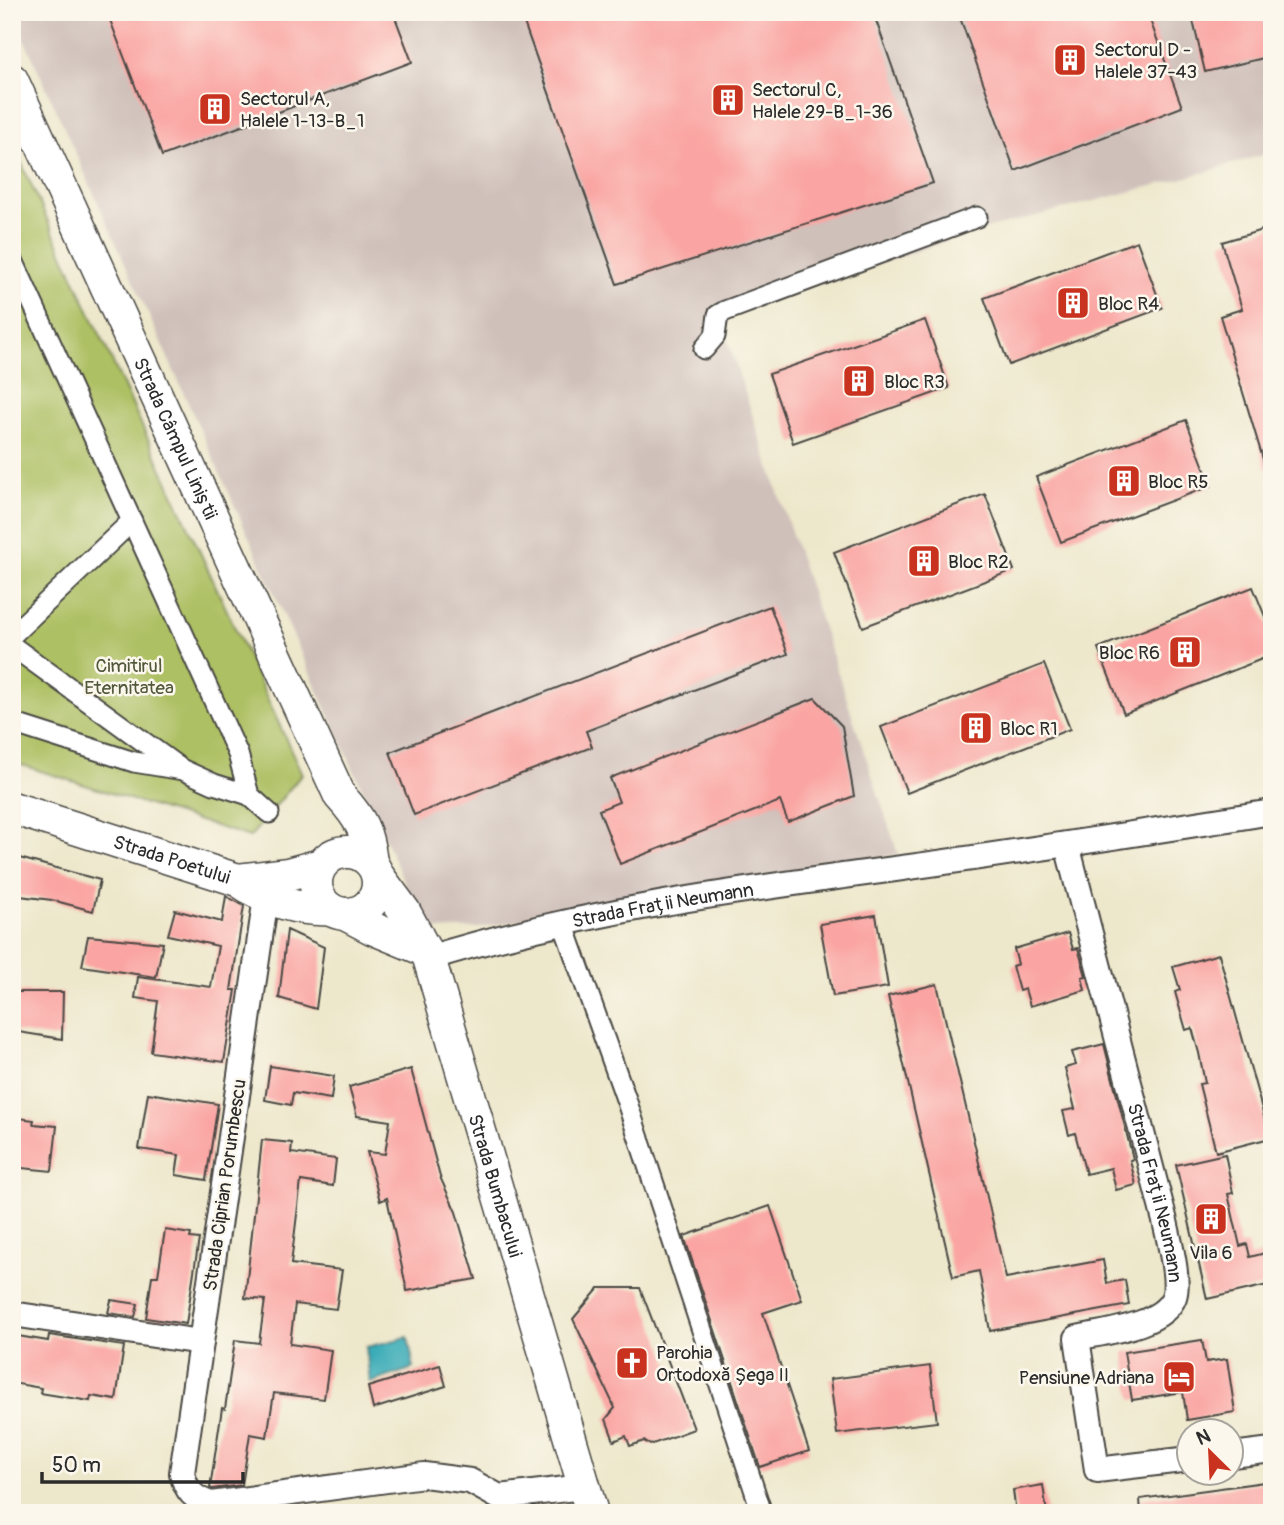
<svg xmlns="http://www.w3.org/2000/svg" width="1284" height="1525" font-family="Pangolin,sans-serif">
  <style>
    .industrial { fill: #cfc0ba }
    .green { fill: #adc064; stroke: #6c7648; stroke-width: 2 }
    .water { fill: #3bacb7; stroke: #336c71; stroke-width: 2 }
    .building { fill: #faa5a3 }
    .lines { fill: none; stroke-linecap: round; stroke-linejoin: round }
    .pedestrian-casing { stroke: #484743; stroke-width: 23 }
    .minor-casing { stroke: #484743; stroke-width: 28 }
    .tertiary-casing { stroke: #484743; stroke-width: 35 }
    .pedestrian { stroke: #fff; stroke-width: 19 }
    .minor { stroke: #fff; stroke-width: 24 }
    .tertiary { stroke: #fff; stroke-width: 32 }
    .labels { text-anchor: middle; stroke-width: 5; stroke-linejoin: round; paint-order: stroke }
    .poi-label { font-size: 19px; fill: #2b2b2b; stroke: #fbf7ec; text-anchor: start }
    .street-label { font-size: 19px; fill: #2b2b2b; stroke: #fbf7ec }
    .park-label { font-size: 19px; fill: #52583c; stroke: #fbf7ec }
  </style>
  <rect width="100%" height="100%" fill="#fbf7ec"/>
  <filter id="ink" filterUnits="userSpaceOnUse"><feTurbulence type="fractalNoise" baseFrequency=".0143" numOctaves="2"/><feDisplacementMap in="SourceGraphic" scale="14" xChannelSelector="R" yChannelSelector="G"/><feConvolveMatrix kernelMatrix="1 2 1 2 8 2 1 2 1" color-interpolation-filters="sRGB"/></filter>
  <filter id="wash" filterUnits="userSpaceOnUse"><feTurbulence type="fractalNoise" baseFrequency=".00686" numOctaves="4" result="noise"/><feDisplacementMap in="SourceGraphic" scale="28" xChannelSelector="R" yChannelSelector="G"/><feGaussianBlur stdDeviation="1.57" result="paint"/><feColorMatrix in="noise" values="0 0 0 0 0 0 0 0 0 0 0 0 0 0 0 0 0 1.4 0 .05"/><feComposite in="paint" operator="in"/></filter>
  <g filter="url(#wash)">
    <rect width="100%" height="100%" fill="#ede7cb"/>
    <path class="industrial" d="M12 12H1272V152L1199 174 974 232 720 317 898 854 478 928 438 930 416 908Z"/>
    <path class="green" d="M12 143 302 774 250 837 12 762Z"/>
    <path class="water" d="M408 1337 414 1368 370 1383 366 1347Z"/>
    <g id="blocks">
      <g class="building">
        <path d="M107 12H393L412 62 162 156Z"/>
        <path d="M535 12H873L933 183 617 284 522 17Z"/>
        <path d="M958 12H1147L1182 107 1015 171Z"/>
        <path d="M1191 12H1261L1272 56 1205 72Z"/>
        <path d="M1272 227V468L1266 469 1220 316 1242 309 1222 242Z"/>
        <path d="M1137 241 1162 308 1009 365 984 298Z"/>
        <path d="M925 320 949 388 793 443 769 374Z"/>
        <path d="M1186 420 1211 486 1061 542 1036 477Z"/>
        <path d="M985 494 1014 570 863 627 834 552Z"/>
        <path d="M1253 587 1272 634V655L1124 714 1098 648Z"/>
        <path d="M770 606 788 654 586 731 592 747 414 815 390 752Z"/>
        <path d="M1044 664 1070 729 907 793 881 727Z"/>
        <path d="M815 698 842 726 854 796 788 822 780 801 620 864 599 810 619 802 610 778Z"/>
        <path d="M12 856 100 880 93 911 52 900 12 895Z"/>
        <path d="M226 896 244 906 231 990H236L224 1062 151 1052 158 1001 135 998 138 977 211 987 218 946 168 935 175 910 222 922Z"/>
        <path d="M876 915 888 987 833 996 820 924Z"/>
        <path d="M287 930 324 947 316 1009 279 998Z"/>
        <path d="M1068 933 1073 949 1078 948 1086 976 1082 977 1085 990 1030 1006 1025 989 1019 991 1012 966 1018 964 1014 949Z"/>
        <path d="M88 936 163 943 156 977 82 966Z"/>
        <path d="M1219 954 1270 1138 1216 1152 1199 1084 1205 1083 1199 1053 1192 1028 1186 1030 1175 992 1180 990 1173 967Z"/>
        <path d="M937 984 1006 1278 1103 1260 1107 1283 1125 1280 1129 1305 990 1331 979 1271 953 1277 888 996Z"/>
        <path d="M12 992H63L62 1039 12 1031Z"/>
        <path d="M1104 1044 1133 1159 1130 1160 1136 1185 1116 1190 1111 1168 1086 1174 1075 1133 1069 1135 1063 1111 1075 1109 1065 1068 1076 1065 1072 1052Z"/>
        <path d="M270 1066 334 1076 331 1099 293 1093 291 1105 265 1100Z"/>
        <path d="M411 1069 440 1177 456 1212 476 1279 407 1291 387 1198 380 1201 367 1152 385 1154 390 1121 357 1116 349 1087Z"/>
        <path d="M148 1093 218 1104 206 1180 176 1175 179 1155 139 1149Z"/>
        <path d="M12 1117 34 1120 33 1124 57 1126 52 1171 12 1167Z"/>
        <path d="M262 1140 292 1143 291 1153 336 1159 333 1186 301 1181 291 1264 342 1270 336 1309 295 1304 290 1344 331 1350 324 1399 274 1393 267 1437 250 1434 242 1485 212 1489 210 1488 222 1408 225 1409 235 1340 259 1343 265 1300 245 1298Z"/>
        <path d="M1225 1154 1233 1193 1228 1194 1240 1246 1247 1244 1250 1257 1265 1253 1272 1284 1207 1299 1176 1165Z"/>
        <path d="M770 1206 802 1300 763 1313 809 1451 760 1467 684 1236Z"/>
        <path d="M165 1230 191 1234 190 1238 199 1239 186 1324 146 1318 152 1276H158Z"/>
        <path d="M599 1288H640L694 1429 650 1445 644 1441 630 1446 626 1436 614 1441 606 1419 615 1408 573 1319Z"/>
        <path d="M111 1300 138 1304 135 1317 108 1313Z"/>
        <path d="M12 1335 48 1341 49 1335 124 1346 116 1400 91 1396 90 1401 40 1393 41 1388 12 1383Z"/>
        <path d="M1202 1340 1206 1362 1227 1359 1235 1412 1187 1420 1183 1392 1132 1400 1124 1352Z"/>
        <path d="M440 1365 446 1386 373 1409 368 1387Z"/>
        <path d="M930 1366 937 1422 837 1434 830 1379Z"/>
        <path d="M1272 1481V1513H1141L1140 1499Z"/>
        <path d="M1043 1485 1047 1513H1016L1013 1490Z"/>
      </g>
    </g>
  </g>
  <g filter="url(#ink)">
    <use href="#blocks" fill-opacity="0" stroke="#484743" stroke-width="2"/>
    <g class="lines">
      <defs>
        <g id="pedestrian">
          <path d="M12 258 238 754 249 795"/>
          <path d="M704 349 715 336 718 315 725 311 977 217"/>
          <path d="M12 635 132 521"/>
          <path d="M12 646 181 769"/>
          <path d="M12 723 134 762 183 770 214 784 249 795 269 813"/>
          <path d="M563 923 626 1099 762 1513"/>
        </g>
        <g id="minor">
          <path id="s1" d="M1067 845 1165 1221C1169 1240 1180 1280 1174 1297 1163 1326 1104 1332 1077 1338L1097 1470 1190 1459"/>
          <path d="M266 897 182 1473C186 1491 194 1499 211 1504L424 1475 470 1481 499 1497 583 1487"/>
          <path id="s2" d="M429 958C581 911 738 890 895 869 1021 852 1146 832 1272 812"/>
          <path d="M12 1314 201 1342"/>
          <path d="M1232 1455 1272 1450"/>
        </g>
        <g id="tertiary">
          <path id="s3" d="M12 80 340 796C361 819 367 831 371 862"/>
          <path id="s4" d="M12 808 238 880C266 900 296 911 330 909"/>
          <circle cx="347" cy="883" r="31"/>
          <path id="s5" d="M378 876 404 911 429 958 592 1513"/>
          <path d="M238 880 288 874 321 865"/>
          <path d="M345 914 372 928 425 950"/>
        </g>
      </defs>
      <use href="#pedestrian" class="pedestrian-casing"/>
      <use href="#minor" class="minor-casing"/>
      <use href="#tertiary" class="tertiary-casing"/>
      <use href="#pedestrian" class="pedestrian"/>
      <use href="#minor" class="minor"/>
      <use href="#tertiary" class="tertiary"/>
    </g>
  </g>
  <defs>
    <symbol id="building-square" viewBox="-11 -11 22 22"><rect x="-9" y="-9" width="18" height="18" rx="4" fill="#c8321e" stroke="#fbf7ec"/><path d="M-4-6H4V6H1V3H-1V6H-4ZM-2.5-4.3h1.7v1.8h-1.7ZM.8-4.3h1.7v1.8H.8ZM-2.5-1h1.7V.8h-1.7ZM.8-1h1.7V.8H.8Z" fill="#fff"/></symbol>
    <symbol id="church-square" viewBox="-11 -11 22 22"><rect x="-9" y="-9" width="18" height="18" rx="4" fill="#c8321e" stroke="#fbf7ec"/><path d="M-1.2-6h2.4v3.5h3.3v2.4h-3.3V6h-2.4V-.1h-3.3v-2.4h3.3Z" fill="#fff"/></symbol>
    <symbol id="hotel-square" viewBox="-11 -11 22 22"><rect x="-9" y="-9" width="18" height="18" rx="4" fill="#c8321e" stroke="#fbf7ec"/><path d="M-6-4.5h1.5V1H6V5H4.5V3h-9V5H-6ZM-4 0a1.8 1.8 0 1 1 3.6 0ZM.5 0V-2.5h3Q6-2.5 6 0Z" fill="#fff"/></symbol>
  </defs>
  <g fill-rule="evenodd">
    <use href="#building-square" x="1051" y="41" width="38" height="38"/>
    <use href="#building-square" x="709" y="81" width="38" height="38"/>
    <use href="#building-square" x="196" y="90" width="38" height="38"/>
    <use href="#building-square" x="1054" y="284" width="38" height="38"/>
    <use href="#building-square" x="840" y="362" width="38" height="38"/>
    <use href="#building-square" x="1105" y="462" width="38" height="38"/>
    <use href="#building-square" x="905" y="542" width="38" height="38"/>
    <use href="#building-square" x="1166" y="633" width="38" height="38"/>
    <use href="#building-square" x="957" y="709" width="38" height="38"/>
    <use href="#building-square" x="1192" y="1200" width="38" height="38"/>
    <use href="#church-square" x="613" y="1344" width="38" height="38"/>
    <use href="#hotel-square" x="1160" y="1358" width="38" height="38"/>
  </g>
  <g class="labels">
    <g class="poi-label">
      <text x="1094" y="56">Sectorul D -<tspan x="1094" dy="22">Halele 37-43</tspan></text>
      <text x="752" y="96">Sectorul C,<tspan x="752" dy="22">Halele 29-B_1-36</tspan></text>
      <text x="240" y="105">Sectorul A,<tspan x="240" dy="22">Halele 1-13-B_1</tspan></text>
      <text x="1098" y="310">Bloc R4</text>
      <text x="884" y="388">Bloc R3</text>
      <text x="1148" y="488">Bloc R5</text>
      <text x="948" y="568">Bloc R2</text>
      <text x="1160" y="659" text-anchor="end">Bloc R6</text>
      <text x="1000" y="735">Bloc R1</text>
      <text x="1211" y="1259" text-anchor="middle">Vila 6</text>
      <text x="656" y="1359">Parohia<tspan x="656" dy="22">Ortodoxă Șega II</tspan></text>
      <text x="1154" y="1384" text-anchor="end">Pensiune Adriana</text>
    </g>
    <g class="street-label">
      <text dy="7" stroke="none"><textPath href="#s3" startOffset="394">Strada Câmpul Liniștii</textPath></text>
      <text dy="7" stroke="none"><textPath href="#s4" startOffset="168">Strada Poetului</textPath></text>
      <text dy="7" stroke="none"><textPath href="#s2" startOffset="240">Strada Frații Neumann</textPath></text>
      <text transform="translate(224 1185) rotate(-82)" y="7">Strada Ciprian Porumbescu</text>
      <text dy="7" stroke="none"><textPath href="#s5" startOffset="334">Strada Bumbacului</textPath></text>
      <text dy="7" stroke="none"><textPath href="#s1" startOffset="359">Strada Frații Neumann</textPath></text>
    </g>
    <g class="park-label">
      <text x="129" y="672">Cimitirul<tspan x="129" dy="22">Eternitatea</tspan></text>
    </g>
  </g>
  <rect width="1284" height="1525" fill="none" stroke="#fbf7ec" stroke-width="42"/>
  <g transform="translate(1210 1452) rotate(336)"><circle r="33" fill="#fbf7ec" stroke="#a8a59f" stroke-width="2"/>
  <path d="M0-5L12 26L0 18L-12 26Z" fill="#c8321e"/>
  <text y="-10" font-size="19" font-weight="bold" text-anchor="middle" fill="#2b2b2b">N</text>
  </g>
  <path d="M42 1472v10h201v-10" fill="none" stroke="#2b2b2b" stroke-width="3.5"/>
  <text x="52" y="1472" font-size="21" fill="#2b2b2b" stroke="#fbf7ec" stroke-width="5" paint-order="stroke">50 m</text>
</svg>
